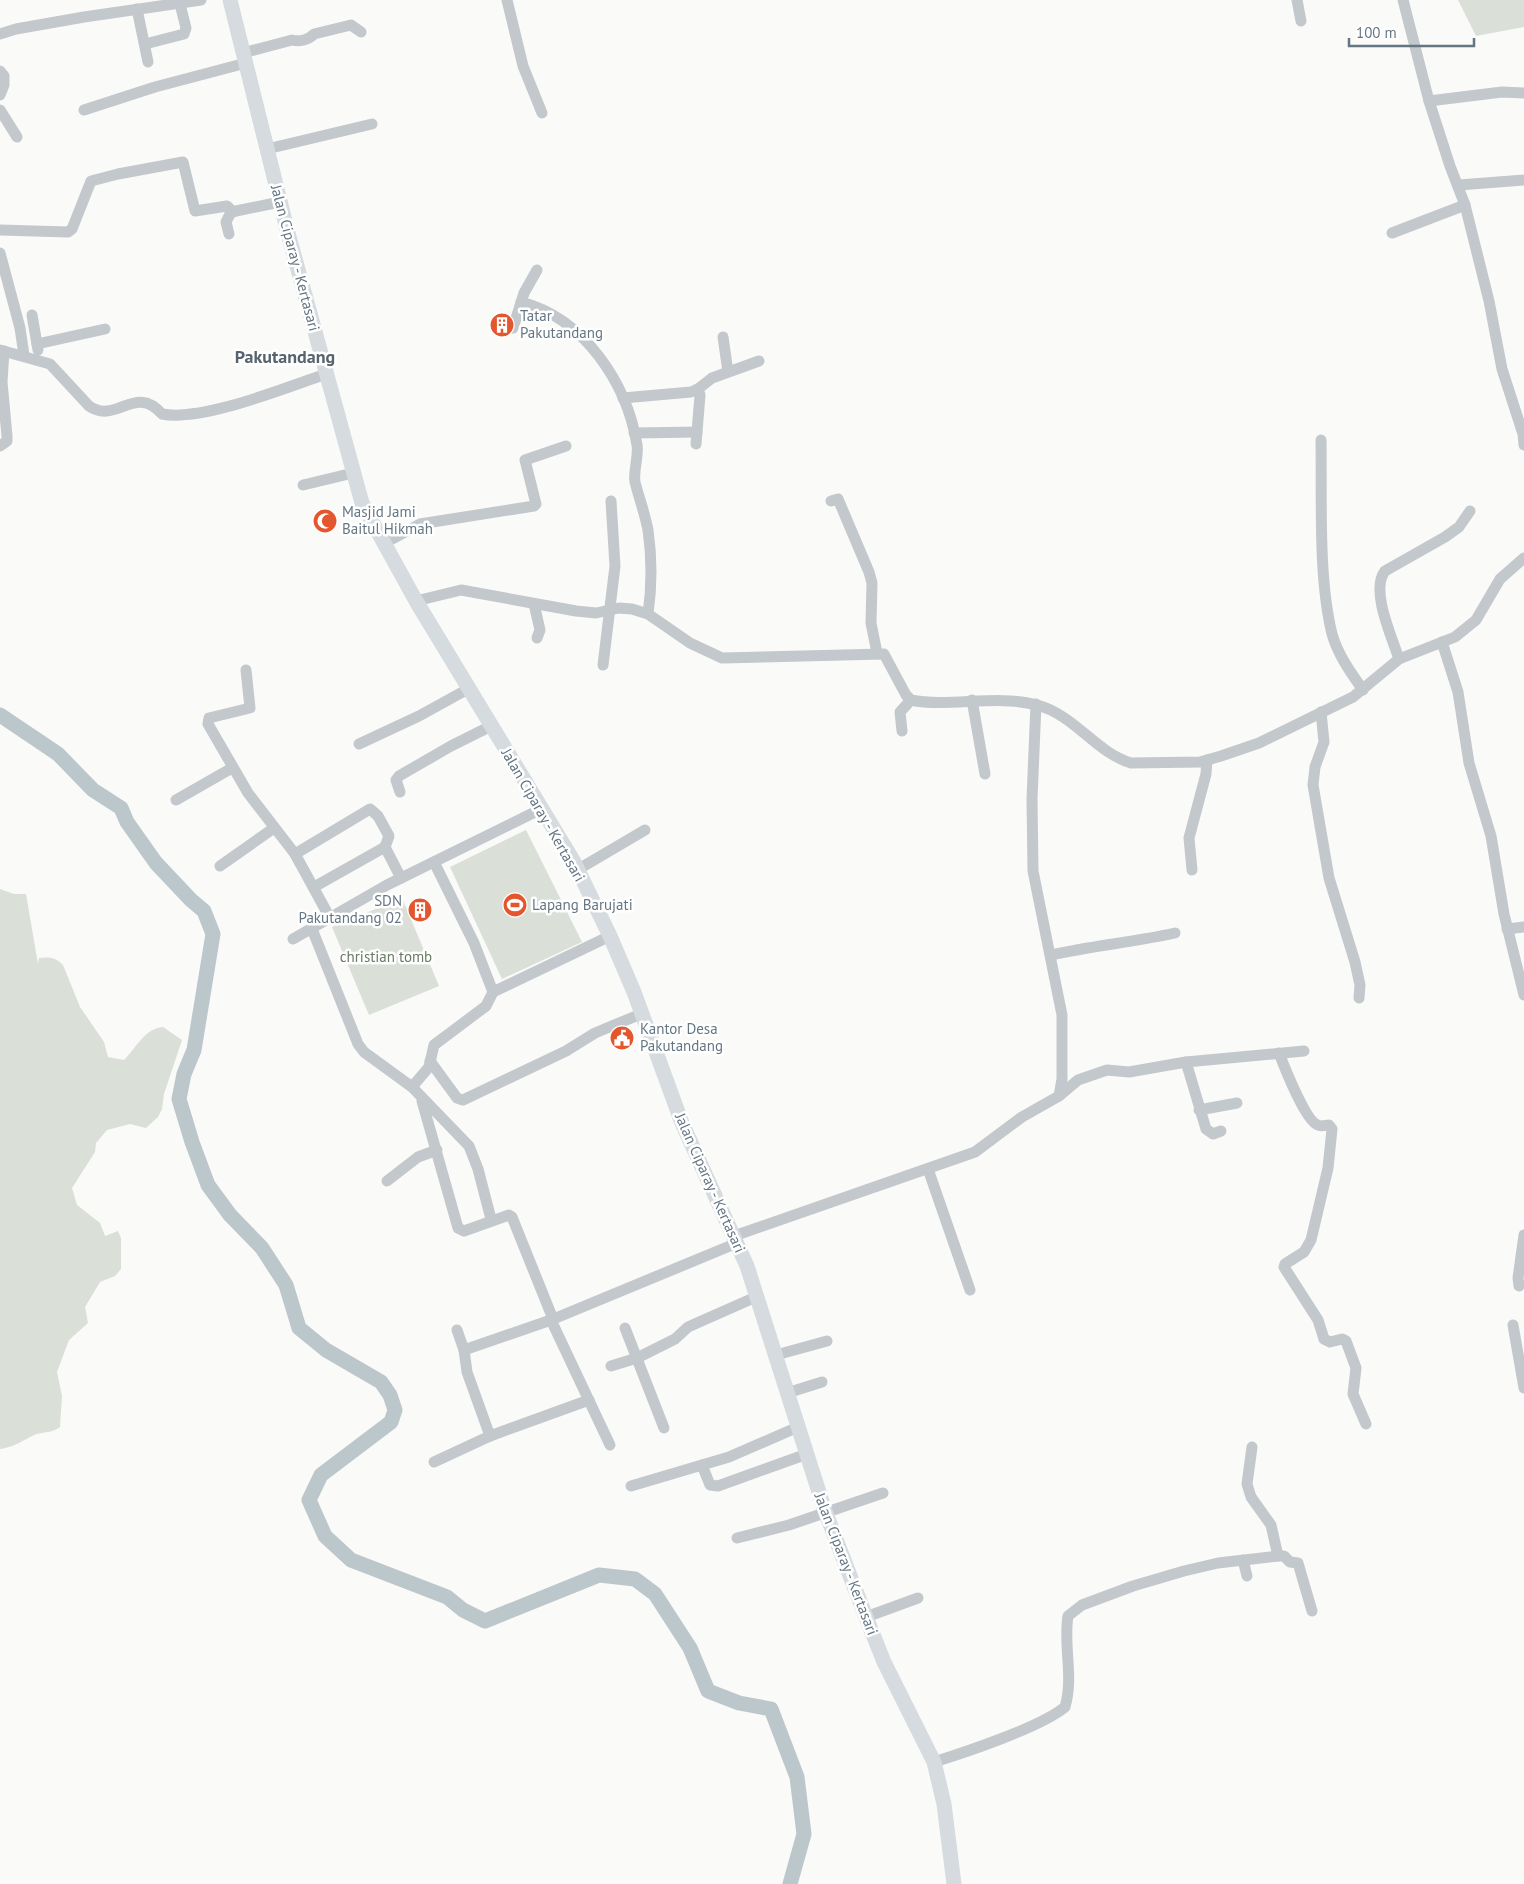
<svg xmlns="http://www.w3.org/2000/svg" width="1524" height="1884" font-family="'PT Sans',sans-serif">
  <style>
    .green { fill: #dadfd7 }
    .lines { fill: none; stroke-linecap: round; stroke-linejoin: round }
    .river { stroke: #bbc7cb; stroke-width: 15 }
    .minor { stroke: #c3c8cc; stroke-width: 11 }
    .major { stroke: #d6dbdf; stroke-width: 15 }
    .labels { text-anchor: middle; stroke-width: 5; stroke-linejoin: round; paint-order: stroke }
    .street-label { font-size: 15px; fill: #657683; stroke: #fff }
    .poi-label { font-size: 15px; fill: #657683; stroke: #fff; text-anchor: start }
    .park-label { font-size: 15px; fill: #687a64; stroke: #fff }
    .quarter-label { font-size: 18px; font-weight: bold; fill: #57646e; stroke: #fff }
  </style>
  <rect width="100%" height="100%" fill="#fafaf8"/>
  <g class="green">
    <path d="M1458 0H1524V27L1476 36Z"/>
    <path d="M526 830 582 942 502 979 450 867Z"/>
    <path d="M0 889 14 894H26L38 964 39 958C49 957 55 957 63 965L80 1007 104 1042 108 1057 124 1060C136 1048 145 1028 163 1027L182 1040 164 1094 162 1109 158 1117 146 1128 130 1124 107 1130 96 1143 95 1152 72 1188 77 1205 100 1223 105 1236 118 1231 121 1238V1269L115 1276 100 1282 85 1307 88 1323 69 1340 57 1372 62 1396 60 1427C53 1432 46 1432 37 1434 22 1440 18 1446 0 1449Z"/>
    <path d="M402 898 439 986 369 1015 332 927Z"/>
  </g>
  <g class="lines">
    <path class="river" d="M0 715 58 754 93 790 121 808 127 822 156 863 191 900 204 911 213 934 194 1050 184 1074 179 1099 192 1142 208 1185 230 1215 262 1248 286 1285 299 1328 326 1350 381 1382 390 1395 395 1410 391 1422 321 1475 309 1500 325 1536 351 1560 447 1597 463 1610 485 1621 599 1575 635 1579 655 1594 690 1648 708 1691 739 1703 771 1709 797 1777 804 1834 790 1884"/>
    <g class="minor">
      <path d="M507 0 523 66 542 113"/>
      <path d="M1297 0 1301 21"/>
      <path d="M1403 0 1429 101 1450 166 1465 205 1489 301 1502 369 1523 434 1524 445"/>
      <path d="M137 9 148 62"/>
      <path d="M0 34 16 29 84 17 201 0"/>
      <path d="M145 44 184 34 186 28 180 4"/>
      <path d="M243 53 292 40C299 42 309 40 314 34L351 25 361 32"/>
      <path d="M0 71 4 76V85L0 95"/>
      <path d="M1429 101 1502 92 1524 93"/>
      <path d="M0 110 17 137"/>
      <path d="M84 110 155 87 246 63"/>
      <path d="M267 149 372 124"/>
      <path d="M1459 185 1524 180"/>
      <path d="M0 230 68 232 72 229 91 181 118 174 183 162 195 211 227 206 233 212"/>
      <path d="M1392 233 1465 205"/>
      <path d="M229 234 226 222 231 212 280 202"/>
      <path d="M0 253 20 328 24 355"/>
      <path d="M521 302C584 318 627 383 637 445 639 457 633 470 635 482 639 498 645 514 648 530 652 558 652 586 648 614"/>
      <path d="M32 315 38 350"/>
      <path d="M513 328 524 293 537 270"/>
      <path d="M723 337 728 372"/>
      <path d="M37 344 105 329"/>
      <path d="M0 350 50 364 89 406C116 425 135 383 162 414 202 422 287 387 326 374"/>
      <path d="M623 398 691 392 698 389 712 378 759 361"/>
      <path d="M634 433 697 432"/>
      <path d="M1321 440C1322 499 1318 577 1332 634 1338 655 1351 673 1363 690"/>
      <path d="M696 444 700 395 698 389"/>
      <path d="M0 446 7 441V436L2 382 4 351"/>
      <path d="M303 485 353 473"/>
      <path d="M831 501 838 499 869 572 872 583 871 623 877 653"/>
      <path d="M383 544 420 524 534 506 536 504 525 460 566 446"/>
      <path d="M416 601 461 590 576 611 596 613 619 608 632 609 648 614 690 643 722 658 884 654 906 695 911 700C949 708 996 694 1037 705 1075 715 1095 752 1131 763L1200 762 1221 756 1259 743 1353 697 1399 659 1455 637 1476 620 1500 579 1524 558"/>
      <path d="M534 604 540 630 537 638"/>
      <path d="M1442 642 1458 692 1469 763 1491 836 1504 914 1524 995"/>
      <path d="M1399 659C1392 637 1370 590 1385 571L1445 537 1459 527 1470 511"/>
      <path d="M603 665 615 566 611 501"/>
      <path d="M246 670 250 708 209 718 208 724 248 793 295 854 330 918"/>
      <path d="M972 700 985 774"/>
      <path d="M1321 712 1324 742 1315 767 1313 785 1329 878 1355 962 1360 985 1359 998"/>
      <path d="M902 731 900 712 911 700"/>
      <path d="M359 744 419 716 468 689"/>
      <path d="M400 792 396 780 399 776 451 746 491 726"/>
      <path d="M176 800 232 768"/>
      <path d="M295 854 370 809 378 816 389 836 385 847"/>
      <path d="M220 866 274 828"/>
      <path d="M577 870 645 830"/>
      <path d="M1192 870 1189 838 1206 774 1207 760"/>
      <path d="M314 887 385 847 401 878"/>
      <path d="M312 929 358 1044 364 1052 412 1087 469 1146 478 1169 491 1219"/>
      <path d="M1507 929 1524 927"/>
      <path d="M293 939 387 885 541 809"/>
      <path d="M1051 955C1092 946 1134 942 1175 933"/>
      <path d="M493 992 610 936"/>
      <path d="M1279 1053C1284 1066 1306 1122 1318 1125 1321 1127 1326 1125 1329 1125L1332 1129 1328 1168 1311 1240 1304 1252 1285 1264 1284 1267 1318 1320 1324 1339 1330 1342 1342 1339 1346 1341 1356 1368 1353 1394 1366 1424"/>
      <path d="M430 1061 457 1098 463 1100 566 1051 595 1033 641 1014"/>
      <path d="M1186 1062 1206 1129 1213 1134 1221 1131"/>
      <path d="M412 1087 429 1067 434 1045 486 1006 493 992 474 943 434 862"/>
      <path d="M1059 1096 1078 1080 1107 1070 1129 1072 1186 1062 1304 1051"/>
      <path d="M422 1101 458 1228 464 1231 509 1215 512 1217 553 1319"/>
      <path d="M1199 1110 1237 1103"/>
      <path d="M928 1169 970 1290"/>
      <path d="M387 1181 418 1157 437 1150"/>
      <path d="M734 1236 975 1152 1022 1117 1059 1096 1062 1079V1015L1033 871 1032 799 1036 704"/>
      <path d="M1519 1286 1518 1278 1524 1235"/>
      <path d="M551 1320 610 1445"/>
      <path d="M1513 1325 1524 1388"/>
      <path d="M625 1328 664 1428"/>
      <path d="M464 1350 551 1320 737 1243"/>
      <path d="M776 1355 827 1341"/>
      <path d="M611 1366 637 1358 675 1339 688 1327 758 1296"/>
      <path d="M787 1393 822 1382"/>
      <path d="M490 1436 589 1400"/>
      <path d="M1252 1447 1247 1484 1251 1497 1271 1525 1278 1556"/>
      <path d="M434 1462 490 1436 467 1372 464 1350 457 1330"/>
      <path d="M702 1465 710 1485 718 1486 807 1454"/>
      <path d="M631 1486 729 1457 798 1427"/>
      <path d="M737 1538 789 1525 883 1493"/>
      <path d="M1243 1560 1247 1576"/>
      <path d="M866 1617 918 1598"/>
      <path d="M934 1762C966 1752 1041 1727 1065 1707 1074 1676 1063 1646 1068 1616L1082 1605 1133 1586 1184 1571 1218 1563 1278 1556H1284L1290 1562 1298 1563 1312 1611"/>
    </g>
    <path class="major" d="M230 0 288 233 362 503 416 601 574 862 610 936 634 992 682 1123 747 1266 825 1511 866 1617 884 1662 934 1762 944 1804 954 1884"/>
  </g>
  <defs>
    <symbol id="building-disc" viewBox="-11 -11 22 22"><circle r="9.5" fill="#e4572e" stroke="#fff"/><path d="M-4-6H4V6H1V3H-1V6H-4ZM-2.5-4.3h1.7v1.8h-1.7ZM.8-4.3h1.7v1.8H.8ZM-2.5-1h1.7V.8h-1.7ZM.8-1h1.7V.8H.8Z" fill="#fff"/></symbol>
    <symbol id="mosque-disc" viewBox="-11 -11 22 22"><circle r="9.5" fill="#e4572e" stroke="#fff"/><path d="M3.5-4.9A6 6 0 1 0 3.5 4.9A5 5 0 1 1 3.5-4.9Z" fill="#fff"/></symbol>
    <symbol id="stadium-disc" viewBox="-11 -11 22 22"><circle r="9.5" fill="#e4572e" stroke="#fff"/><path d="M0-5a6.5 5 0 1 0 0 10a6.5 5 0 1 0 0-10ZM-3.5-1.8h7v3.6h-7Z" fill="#fff"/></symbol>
    <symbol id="civic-disc" viewBox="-11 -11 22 22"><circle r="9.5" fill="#e4572e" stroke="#fff"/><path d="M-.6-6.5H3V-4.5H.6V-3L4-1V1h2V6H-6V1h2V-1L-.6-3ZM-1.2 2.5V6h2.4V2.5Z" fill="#fff"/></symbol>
  </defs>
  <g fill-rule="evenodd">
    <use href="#building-disc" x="488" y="311" width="28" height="28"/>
    <use href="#mosque-disc" x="311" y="507" width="28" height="28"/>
    <use href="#stadium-disc" x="501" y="891" width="28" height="28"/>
    <use href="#building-disc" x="406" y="896" width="28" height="28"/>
    <use href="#civic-disc" x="608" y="1024" width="28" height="28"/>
  </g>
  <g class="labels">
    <g class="street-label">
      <text transform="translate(295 258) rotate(75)" y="5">Jalan Ciparay - Kertasari</text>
      <text transform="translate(543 815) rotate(60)" y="5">Jalan Ciparay - Kertasari</text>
      <text transform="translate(710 1183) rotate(66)" y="5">Jalan Ciparay - Kertasari</text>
      <text transform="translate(846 1564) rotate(69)" y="5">Jalan Ciparay - Kertasari</text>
    </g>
    <g class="poi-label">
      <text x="520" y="321">Tatar<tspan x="520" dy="17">Pakutandang</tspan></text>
      <text x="342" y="517">Masjid Jami<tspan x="342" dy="17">Baitul Hikmah</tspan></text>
      <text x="402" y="906" text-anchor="end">SDN<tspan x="402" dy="17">Pakutandang 02</tspan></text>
      <text x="532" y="910">Lapang Barujati</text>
      <text x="640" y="1034">Kantor Desa<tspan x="640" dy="17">Pakutandang</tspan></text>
    </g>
    <g class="park-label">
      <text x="386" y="962">christian tomb</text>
    </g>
    <g class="quarter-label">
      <text x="285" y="363">Pakutandang</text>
    </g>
  </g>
  <path d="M1349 38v8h125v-8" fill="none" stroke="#657683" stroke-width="2.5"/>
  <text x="1356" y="38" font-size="15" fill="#657683" stroke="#ffffff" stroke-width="4" paint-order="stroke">100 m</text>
</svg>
